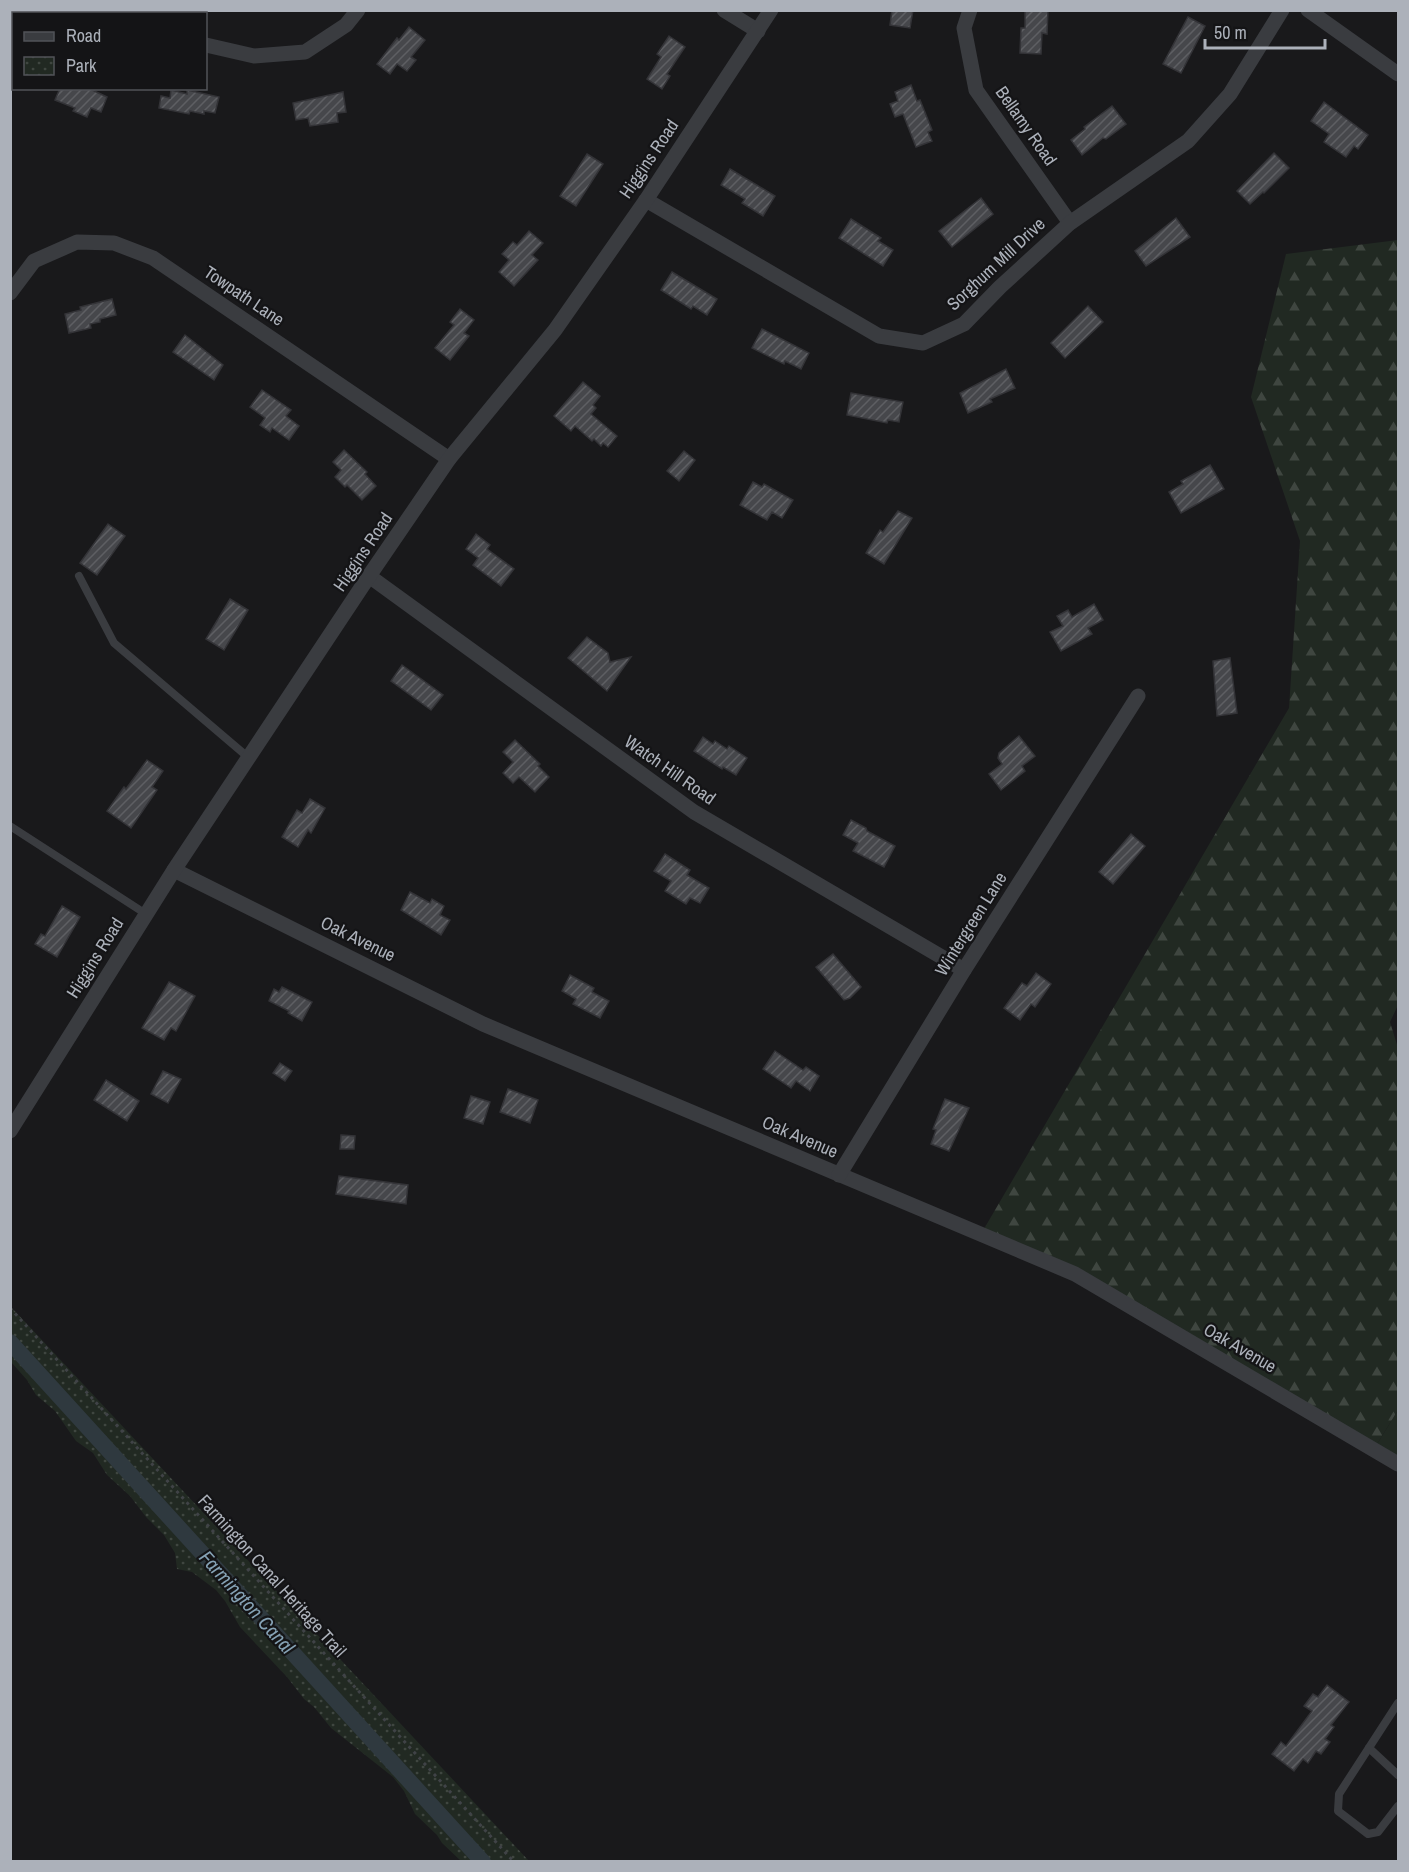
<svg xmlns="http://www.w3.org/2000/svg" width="1409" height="1872" font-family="'Archivo Narrow',sans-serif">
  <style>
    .grass { fill: #212922 }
    .forest { fill: url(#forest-firs) }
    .park { fill: url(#park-dots) }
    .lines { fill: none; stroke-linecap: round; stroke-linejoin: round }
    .canal { stroke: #2f393f; stroke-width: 16 }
    .building { fill: url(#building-hatch); stroke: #333337; stroke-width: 1.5 }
    .path { stroke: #404347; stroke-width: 3; stroke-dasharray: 3 4.5; stroke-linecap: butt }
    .service { stroke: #3a3c40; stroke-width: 8 }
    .minor { stroke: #3a3c40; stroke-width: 15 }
    .labels { text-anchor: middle; stroke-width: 4.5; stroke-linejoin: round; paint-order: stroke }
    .street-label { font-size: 18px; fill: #acb1ba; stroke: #141416 }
    .water-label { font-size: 20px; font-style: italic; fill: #85a1b4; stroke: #141416 }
  </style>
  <defs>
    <pattern id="forest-firs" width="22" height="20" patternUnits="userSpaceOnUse" patternTransform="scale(1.5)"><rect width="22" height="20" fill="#212922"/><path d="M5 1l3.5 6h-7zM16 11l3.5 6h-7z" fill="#3f4640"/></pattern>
    <pattern id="park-dots" width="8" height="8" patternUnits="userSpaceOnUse" patternTransform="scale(1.5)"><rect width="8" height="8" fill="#212922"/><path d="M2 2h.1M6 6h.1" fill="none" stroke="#3f4640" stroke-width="1.8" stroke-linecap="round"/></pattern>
    <pattern id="building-hatch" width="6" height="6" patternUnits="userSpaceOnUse" patternTransform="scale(1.5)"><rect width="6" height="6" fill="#46474b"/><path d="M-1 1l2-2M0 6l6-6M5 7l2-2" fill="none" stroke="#5e5f63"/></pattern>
  </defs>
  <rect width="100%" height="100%" fill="#19191b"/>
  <path class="grass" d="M1398 1410V1464L1374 1449Z"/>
  <path class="forest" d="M1398 240V1005L1390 1022 1398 1048V1410L1374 1449 1075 1274 981 1234 1289 708 1300 541 1251 397 1286 254Z"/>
  <path class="park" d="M11 1307 529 1861H461L442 1843 437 1835 415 1814 404 1791 393 1777 331 1728 314 1707 304 1699 287 1677 240 1627 225 1601 216 1590 192 1572 177 1569 175 1553 164 1535 146 1517 130 1496 107 1475 93 1453 76 1441 55 1411 36 1395 27 1380 11 1362Z"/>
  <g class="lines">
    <path class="canal" d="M10 1342 483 1862"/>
  </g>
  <g class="building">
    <path d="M892 10H913L910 28 890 25Z"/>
    <path d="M1025 10H1048L1047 34 1042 33 1041 54 1020 53 1021 28H1025Z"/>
    <path d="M1188 17 1205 26 1181 73 1163 64Z"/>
    <path d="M409 27 425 40 411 57 416 60 407 71 397 64 390 74 377 64 397 38 399 40Z"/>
    <path d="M669 36 685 47 667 74 670 76 662 89 647 79 661 57 657 54Z"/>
    <path d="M911 85 917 101 920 100 932 130 928 132 932 141 916 147 903 114 895 117 890 104 898 101 895 92Z"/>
    <path d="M60 88H88L107 97 101 112 91 108 87 117 73 111 75 108 55 100Z"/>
    <path d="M171 90 187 94V90L219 97 215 113 204 111V114L190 111 189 114 159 108 161 96 170 98Z"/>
    <path d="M343 92 346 112 337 113 338 122 310 126 308 118 296 120 293 103Z"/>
    <path d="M1324 102 1368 135 1358 149 1354 146 1346 157 1324 142 1329 134 1311 121Z"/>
    <path d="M1112 106 1126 124 1106 139 1103 138 1082 155 1071 140 1085 129 1084 127Z"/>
    <path d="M1274 153 1289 168 1264 193 1263 192 1250 204 1237 191Z"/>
    <path d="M587 154 603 164 576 206 560 196Z"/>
    <path d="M730 169 775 196 763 216 742 203 745 199 721 185Z"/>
    <path d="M981 198 993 214 952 247 939 231Z"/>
    <path d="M1176 218 1190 237 1146 266 1135 251Z"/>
    <path d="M851 219 881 238 878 241 893 250 883 266 839 238Z"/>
    <path d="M529 231 543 243 532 255 538 260 514 286 499 272 509 260 502 254 513 242 517 245Z"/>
    <path d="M672 272 717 299 707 315 693 306 691 309 661 290Z"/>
    <path d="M112 299 116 315 100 319V322L90 324 91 328 69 333 65 314 81 310 80 307Z"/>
    <path d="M1088 306 1103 322 1065 358 1051 343Z"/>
    <path d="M460 309 474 320 464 333 469 336 450 360 435 348 454 325 450 322Z"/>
    <path d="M762 329 809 353 801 369 785 361 784 364 752 348Z"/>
    <path d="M185 335 223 365 214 380 173 352Z"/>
    <path d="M1006 369 1015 388 990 399 992 402 968 413 960 393Z"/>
    <path d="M583 382 600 396 593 405 596 408 591 414 617 436 608 447 603 443 601 446 594 439 592 441 575 426 571 431 554 416Z"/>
    <path d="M262 390 291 410 286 416 299 426 289 440 272 428 270 432 260 425 265 418 250 407Z"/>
    <path d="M851 393 903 402 899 422 888 420 887 423 847 415Z"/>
    <path d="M344 450 367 472 365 474 376 486 362 500 347 485 345 487 335 477 341 470 333 462Z"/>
    <path d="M684 451 695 460 679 481 667 471Z"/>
    <path d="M1210 465 1224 489 1181 513 1169 492 1183 484 1181 481Z"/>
    <path d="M753 482 762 487 764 484 793 500 782 518 772 512 767 520 740 505Z"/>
    <path d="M898 511 912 518 884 564 866 553 880 530 883 532Z"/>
    <path d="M108 524 125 536 97 575 80 563Z"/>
    <path d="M476 534 490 545 487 549 514 569 501 586 473 565 478 558 466 549Z"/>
    <path d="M230 599 248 610 224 650 206 639Z"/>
    <path d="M1094 604 1103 620 1088 628 1092 634 1061 651 1050 632 1063 626 1057 616 1068 610 1072 617Z"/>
    <path d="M587 637 608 653 610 662 631 657 607 691 568 658Z"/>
    <path d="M1230 658 1237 713 1217 716 1213 661Z"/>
    <path d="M402 665 443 695 431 710 391 681Z"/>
    <path d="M1019 736 1035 756 1022 766 1025 771 1001 790 989 774 1002 764 998 758 999 753Z"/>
    <path d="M703 737 713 744 715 741 727 749 729 746 747 758 736 775 723 767 722 769 694 751Z"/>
    <path d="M515 740 540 764 538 766 549 777 535 792 519 777 513 783 503 773 513 762 503 752Z"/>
    <path d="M147 760 163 771 152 787 157 790 131 828 107 811 124 787 126 789Z"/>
    <path d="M310 799 325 808 311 833 308 830 298 847 282 837 297 810 302 813Z"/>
    <path d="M851 820 866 828 867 831 895 846 884 867 853 851 858 843 843 835Z"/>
    <path d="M1131 834 1145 846 1113 884 1099 872Z"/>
    <path d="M665 854 690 870 687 875 709 888 700 903 690 898 686 904 665 891 671 881 654 871Z"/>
    <path d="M410 892 430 903 432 899 444 906 440 915 450 920 441 935 401 910Z"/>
    <path d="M62 906 80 917 57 957 35 944 41 934 45 936Z"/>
    <path d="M833 954 861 987 850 998 844 1000 816 967Z"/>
    <path d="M1036 973 1051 984 1035 1007 1031 1004 1020 1020 1004 1008 1022 983 1027 986Z"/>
    <path d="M570 975 594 988 592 992 609 1001 600 1018 573 1004 576 999 562 991Z"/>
    <path d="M169 982 195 996 176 1031 171 1028 164 1040 142 1028Z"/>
    <path d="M282 987 312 1002 302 1021 288 1013 289 1011 269 1001 274 989 279 992Z"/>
    <path d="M775 1051 803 1070 806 1067 819 1076 810 1091 796 1081 791 1088 763 1069Z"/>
    <path d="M280 1063 292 1071 285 1081 273 1073Z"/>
    <path d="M163 1071 181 1079 168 1103 151 1094Z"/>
    <path d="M106 1080 139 1101 127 1121 94 1100Z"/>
    <path d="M508 1089 538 1100 530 1123 500 1112Z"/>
    <path d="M471 1096 490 1102 483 1124 464 1118Z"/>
    <path d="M945 1099 969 1108 949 1151 931 1144 936 1130 933 1129Z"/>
    <path d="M341 1135 355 1136 354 1149H340Z"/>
    <path d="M339 1176 408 1185 406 1204 336 1194Z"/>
    <path d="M1327 1685 1349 1702 1331 1725 1334 1727 1325 1739 1330 1742 1321 1754 1316 1751 1308 1763 1303 1759 1294 1771 1272 1754 1281 1742 1286 1746 1312 1711 1304 1706 1313 1694 1318 1697Z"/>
  </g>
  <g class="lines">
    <path class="path" d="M10 1308 514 1862"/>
    <g class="service">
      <path d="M79 576 114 643 249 758"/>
      <path d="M10 826 146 914"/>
      <path d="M1398 1703 1339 1794 1338 1811 1368 1834 1378 1832 1398 1806"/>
      <path d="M1369 1748 1398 1775"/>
    </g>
    <g class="minor">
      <path d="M139 10 141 14"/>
      <path d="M724 10 758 31"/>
      <path d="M970 10 964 28 976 90 1070 223"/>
      <path d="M1308 10 1398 74"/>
      <path d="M96 14 98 10"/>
      <path d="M206 45 254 56 305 52 346 25 358 10"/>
      <path d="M646 200 879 336 923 343 964 324 1000 287 1070 223 1188 141 1230 94 1282 10"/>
      <path d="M10 293 34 261 77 242 114 243 153 258 449 459"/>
      <path d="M369 576 694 812 964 970"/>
      <path d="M174 870 483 1024 1075 1274 1398 1464"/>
      <path d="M10 1131 174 870 369 576 449 459 555 330 646 200 771 10"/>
      <path d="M839 1175 964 970 1138 696"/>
    </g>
  </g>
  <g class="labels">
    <g class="street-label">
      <text transform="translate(1026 126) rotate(55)" y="6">Bellamy Road</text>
      <text transform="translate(649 159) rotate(-56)" y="6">Higgins Road</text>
      <text transform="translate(996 264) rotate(-43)" y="6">Sorghum Mill Drive</text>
      <text transform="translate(244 296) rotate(34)" y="6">Towpath Lane</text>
      <text transform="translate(363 552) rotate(-56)" y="6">Higgins Road</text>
      <text transform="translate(670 770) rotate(35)" y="6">Watch Hill Road</text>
      <text transform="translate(971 924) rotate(-58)" y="6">Wintergreen Lane</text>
      <text transform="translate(358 939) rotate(26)" y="6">Oak Avenue</text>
      <text transform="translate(95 958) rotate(-58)" y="6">Higgins Road</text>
      <text transform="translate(800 1137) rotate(23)" y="6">Oak Avenue</text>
      <text transform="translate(1240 1348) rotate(30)" y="6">Oak Avenue</text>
      <text transform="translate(272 1576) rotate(48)" y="6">Farmington Canal Heritage Trail</text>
    </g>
    <g class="water-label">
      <text transform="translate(247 1602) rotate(48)" y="7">Farmington Canal</text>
    </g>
  </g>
  <rect width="1409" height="1872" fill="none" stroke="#acb1ba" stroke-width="24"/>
  <rect x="12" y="12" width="195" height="78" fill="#141416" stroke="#515358" stroke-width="1.5"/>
  <rect x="24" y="32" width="30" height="9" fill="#3a3c40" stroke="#515358" stroke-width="1.5"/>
  <text x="66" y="42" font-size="18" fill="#acb1ba">Road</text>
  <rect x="24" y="57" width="30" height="18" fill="url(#park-dots)" stroke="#515358" stroke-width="1.5"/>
  <text x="66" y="72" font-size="18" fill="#acb1ba">Park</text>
  <path d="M1205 39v9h120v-9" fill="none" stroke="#acb1ba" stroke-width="3"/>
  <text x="1214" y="39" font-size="18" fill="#acb1ba" stroke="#141416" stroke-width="4.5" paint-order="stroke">50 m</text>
</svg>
